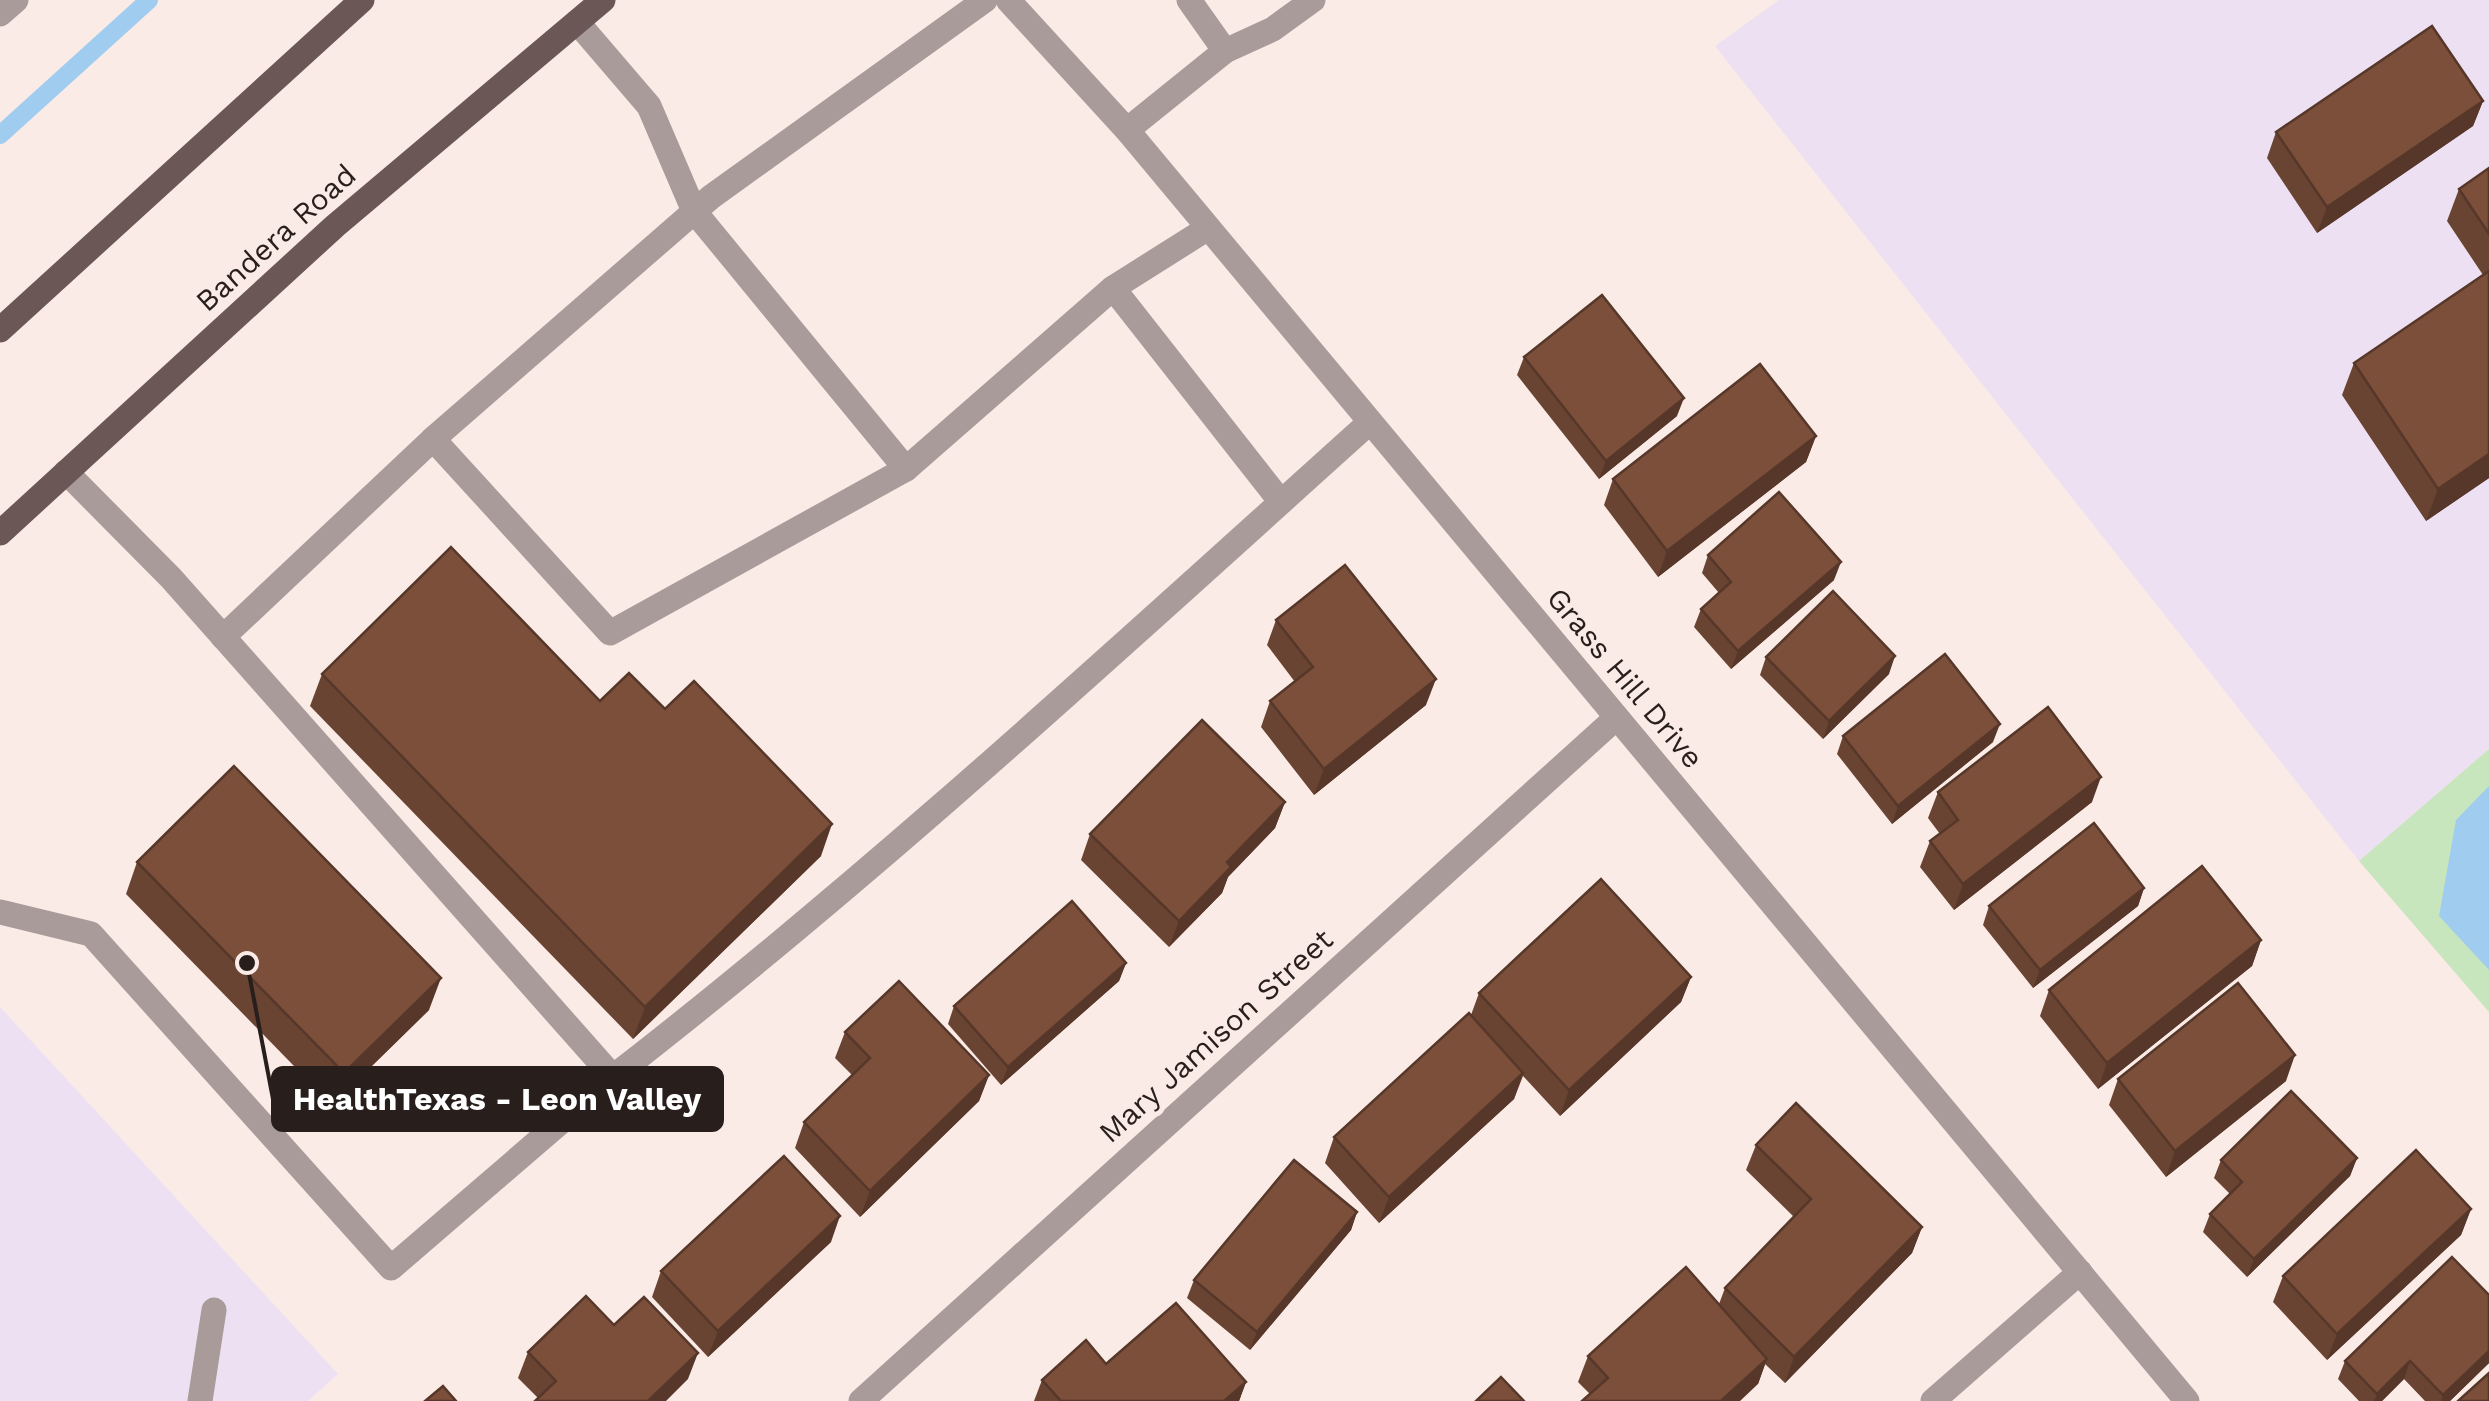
<svg xmlns="http://www.w3.org/2000/svg" width="2489" height="1401" font-family="'Work Sans',sans-serif">
  <style>
    .commercial { fill: #ede0f3 }
    .green { fill: #c8e6bd }
    .water { fill: #a0ccef }
    .lines { fill: none; stroke-linecap: round; stroke-linejoin: round }
    .stream { stroke: #a0ccef; stroke-width: 18 }
    .minor { stroke: #a89b9a; stroke-width: 25 }
    .major { stroke: #6b5756; stroke-width: 25 }
    .wall { fill: #6a4432 }
    .shaded-wall { fill: #563729 }
    .building { fill: #7b4f3a; stroke: #563729; stroke-width: 2.5 }
    .labels { text-anchor: middle; stroke-width: 10; stroke-linejoin: round; paint-order: stroke }
    .street-label { font-size: 30px; fill: #281f1c; stroke: #fbebe6 }
    .leader { fill: none; stroke: #281f1c; stroke-width: 4 }
    .callout-dot { fill: #281f1c; stroke: #fbebe6; stroke-width: 4 }
    .callout { fill: #281f1c; stroke: #281f1c; stroke-width: 4 }
    .callout-label { font-size: 32px; text-anchor: middle; font-weight: bold; fill: #fff }
  </style>
  <rect width="100%" height="100%" fill="#fbebe6"/>
  <g class="commercial">
    <path d="M1779 0H2489V749L2359 861 1715 46Z"/>
    <path d="M0 1007 338 1374 308 1401H0Z"/>
  </g>
  <path class="green" d="M2489 749V1012L2359 861Z"/>
  <path class="water" d="M2489 786V970L2439 916 2456 820Z"/>
  <g class="lines">
    <path class="stream" d="M0 135 149 0"/>
    <g class="minor">
      <path d="M1008 0 1127 130 2187 1401"/>
      <path d="M0 14 16 0"/>
      <path d="M577 22 649 106 694 211 906 469"/>
      <path d="M1225 51 1273 29 1313 0"/>
      <path d="M1127 130 1225 51 1189 0"/>
      <path d="M1113 288 1208 228"/>
      <path d="M433 439 711 197 985 0"/>
      <path d="M66 472 171 578 613 1077C876 873 1122 645 1370 422"/>
      <path d="M223 637 433 439 610 633 906 469 1113 288 1281 502"/>
      <path d="M0 912 91 934 391 1268 613 1077"/>
      <path d="M200 1401 214 1310"/>
      <path d="M861 1401 1616 718"/>
      <path d="M1933 1401 2080 1272"/>
    </g>
    <g class="major">
      <path d="M0 330 362 0"/>
      <path d="M0 533 335 226 603 0"/>
    </g>
  </g>
  <g class="wall">
    <path d="M2483 101 2473 126 2317 233 2267 158 2276 132Z"/>
    <path d="M2489 168V478L2426 521 2342 395 2354 363 2483 275 2447 221 2459 189Z"/>
    <path d="M1524 357 1677 416 1599 479 1517 375Z"/>
    <path d="M1816 436 1806 462 1658 577 1604 505 1613 479Z"/>
    <path d="M1708 555 1834 580 1731 669 1694 627 1701 609 1719 593 1702 573Z"/>
    <path d="M1276 620 1426 705 1314 795 1261 727 1270 701 1295 682 1267 645Z"/>
    <path d="M1766 657 1889 674 1823 739 1760 675Z"/>
    <path d="M322 674 665 709 821 856 633 1039 310 706Z"/>
    <path d="M1843 736 1993 742 1892 824 1837 754Z"/>
    <path d="M1938 792 2092 802 1954 910 1920 867 1930 841 1940 834 1928 818Z"/>
    <path d="M1285 802 1275 828 1228 877 1222 893 1169 947 1081 860 1090 834Z"/>
    <path d="M137 862 429 1010 332 1105 126 894Z"/>
    <path d="M2144 888 2138 906 2033 988 1983 925 1989 906Z"/>
    <path d="M2261 940 2252 966 2098 1089 2040 1016 2049 990Z"/>
    <path d="M1126 963 1119 981 1001 1085 948 1024 954 1006Z"/>
    <path d="M1691 977 1681 1002 1560 1116 1523 1076 1514 1099 1379 1223 1325 1163 1334 1137 1471 1015 1479 993Z"/>
    <path d="M845 1032 989 1075 979 1101 860 1217 795 1148 804 1122 852 1075 835 1058Z"/>
    <path d="M2118 1079 2286 1081 2166 1177 2109 1105Z"/>
    <path d="M1756 1145 1922 1227 1912 1253 1785 1383 1765 1364 1758 1384 1590 1394 1578 1382 1588 1356 1719 1304 1725 1288 1794 1217 1746 1170Z"/>
    <path d="M2357 1158 2350 1176 2247 1277 2203 1232 2210 1214 2230 1194 2214 1178 2221 1160Z"/>
    <path d="M2471 1209 2461 1235 2327 1360 2273 1302 2283 1276Z"/>
    <path d="M1357 1212 1351 1230 1250 1350 1187 1298 1194 1280Z"/>
    <path d="M831 1242 708 1357 652 1297 661 1271Z"/>
    <path d="M2489 1295V1363L2450 1401H2425L2404 1379 2382 1401H2359L2338 1379 2345 1361Z"/>
    <path d="M614 1325 688 1379 538 1398 518 1378 528 1352Z"/>
    <path d="M1106 1364 1246 1382 1239 1401H1034L1042 1380Z"/>
  </g>
  <g class="shaded-wall">
    <path d="M2483 101 2473 126 2317 233 2327 207Z"/>
    <path d="M1684 398 1677 416 1599 479 1606 461Z"/>
    <path d="M1816 436 1806 462 1658 577 1667 551Z"/>
    <path d="M2489 454V478L2426 521 2438 489Z"/>
    <path d="M1841 562 1834 580 1731 669 1738 651Z"/>
    <path d="M1895 656 1889 674 1823 739 1829 721Z"/>
    <path d="M1436 679 1426 705 1314 795 1324 769Z"/>
    <path d="M2000 724 1993 742 1892 824 1898 806Z"/>
    <path d="M2101 777 2092 802 1954 910 1963 884Z"/>
    <path d="M1285 802 1275 828 1228 877 1222 893 1169 947 1179 921 1227 862Z"/>
    <path d="M832 824 821 856 633 1039 645 1007Z"/>
    <path d="M2144 888 2138 906 2033 988 2040 970Z"/>
    <path d="M2261 940 2252 966 2098 1089 2107 1063Z"/>
    <path d="M1126 963 1119 981 1001 1085 1008 1067Z"/>
    <path d="M1691 977 1681 1002 1560 1116 1569 1090Z"/>
    <path d="M441 978 429 1010 332 1105 344 1073Z"/>
    <path d="M2295 1055 2286 1081 2166 1177 2175 1151Z"/>
    <path d="M1523 1073 1514 1099 1379 1223 1389 1197Z"/>
    <path d="M989 1075 979 1101 860 1217 870 1191Z"/>
    <path d="M2357 1158 2350 1176 2247 1277 2254 1259Z"/>
    <path d="M2471 1209 2461 1235 2327 1360 2337 1334Z"/>
    <path d="M1357 1212 1351 1230 1250 1350 1257 1332Z"/>
    <path d="M840 1216 831 1242 708 1357 718 1331Z"/>
    <path d="M1922 1227 1912 1253 1785 1383 1794 1357Z"/>
    <path d="M2489 1351V1363L2450 1401H2441L2443 1395Z"/>
    <path d="M698 1353 688 1379 666 1401H648Z"/>
    <path d="M1767 1359 1758 1384 1740 1401H1721Z"/>
    <path d="M2410 1361 2404 1379 2382 1401H2374L2377 1394Z"/>
    <path d="M1246 1382 1239 1401H1224Z"/>
  </g>
  <g class="building">
    <path d="M2432 26 2483 101 2327 207 2276 132Z"/>
    <path d="M2489 168V234L2459 189Z"/>
    <path d="M2489 271V454L2438 489 2354 363Z"/>
    <path d="M1602 295 1684 398 1606 461 1524 357Z"/>
    <path d="M1760 364 1816 436 1667 551 1613 479Z"/>
    <path d="M1779 492 1841 562 1738 651 1701 609 1731 582 1708 555Z"/>
    <path d="M451 547 600 701 629 673 665 709 694 681 832 824 645 1007 322 674Z"/>
    <path d="M1345 565 1436 679 1324 769 1270 701 1313 667 1276 620Z"/>
    <path d="M1833 591 1895 656 1829 721 1766 657Z"/>
    <path d="M1945 654 2000 724 1898 806 1843 736Z"/>
    <path d="M2048 707 2101 777 1963 884 1930 841 1958 820 1938 792Z"/>
    <path d="M1202 720 1285 802 1227 862 1231 867 1179 921 1090 834Z"/>
    <path d="M234 766 441 978 344 1073 137 862Z"/>
    <path d="M2094 823 2144 888 2040 970 1989 906Z"/>
    <path d="M2202 866 2261 940 2107 1063 2049 990Z"/>
    <path d="M1601 879 1691 977 1569 1090 1479 993Z"/>
    <path d="M1072 901 1126 963 1008 1067 954 1006Z"/>
    <path d="M899 981 989 1075 870 1191 804 1122 870 1058 845 1032Z"/>
    <path d="M2238 983 2295 1055 2175 1151 2118 1079Z"/>
    <path d="M1469 1013 1523 1073 1389 1197 1334 1137Z"/>
    <path d="M2291 1091 2357 1158 2254 1259 2210 1214 2242 1182 2221 1160Z"/>
    <path d="M1796 1103 1922 1227 1794 1357 1725 1288 1811 1199 1756 1145Z"/>
    <path d="M2416 1150 2471 1209 2337 1334 2283 1276Z"/>
    <path d="M784 1156 840 1216 718 1331 661 1271Z"/>
    <path d="M1294 1160 1357 1212 1257 1332 1194 1280Z"/>
    <path d="M2452 1257 2489 1295V1351L2443 1395 2410 1361 2377 1394 2345 1361Z"/>
    <path d="M1686 1267 1767 1359 1721 1401H1582L1608 1378 1588 1356Z"/>
    <path d="M586 1296 614 1325 644 1297 698 1353 648 1401H535L556 1381 528 1352Z"/>
    <path d="M1176 1303 1246 1382 1224 1401H1061L1042 1380 1086 1340 1106 1364Z"/>
    <path d="M2489 1373V1401H2458Z"/>
    <path d="M1501 1377 1524 1401H1476Z"/>
    <path d="M443 1386 456 1401H425Z"/>
  </g>
  <g class="labels">
    <g class="street-label">
      <text transform="translate(276 238) rotate(-42)" y="10">Bandera Road</text>
      <text transform="translate(1625 678) rotate(50)" y="10">Grass Hill Drive</text>
      <text transform="translate(1216 1036) rotate(-42)" y="10">Mary Jamison Street</text>
    </g>
  </g>
  <path class="leader" d="M247 963L273 1099"/>
  <circle class="callout-dot" cx="247" cy="963" r="10"/>
  <rect class="callout" x="273" y="1068" width="449" height="62" rx="10"/>
  <g class="callout-label">
    <text x="497" y="1110">HealthTexas - Leon Valley</text>
  </g>
</svg>
